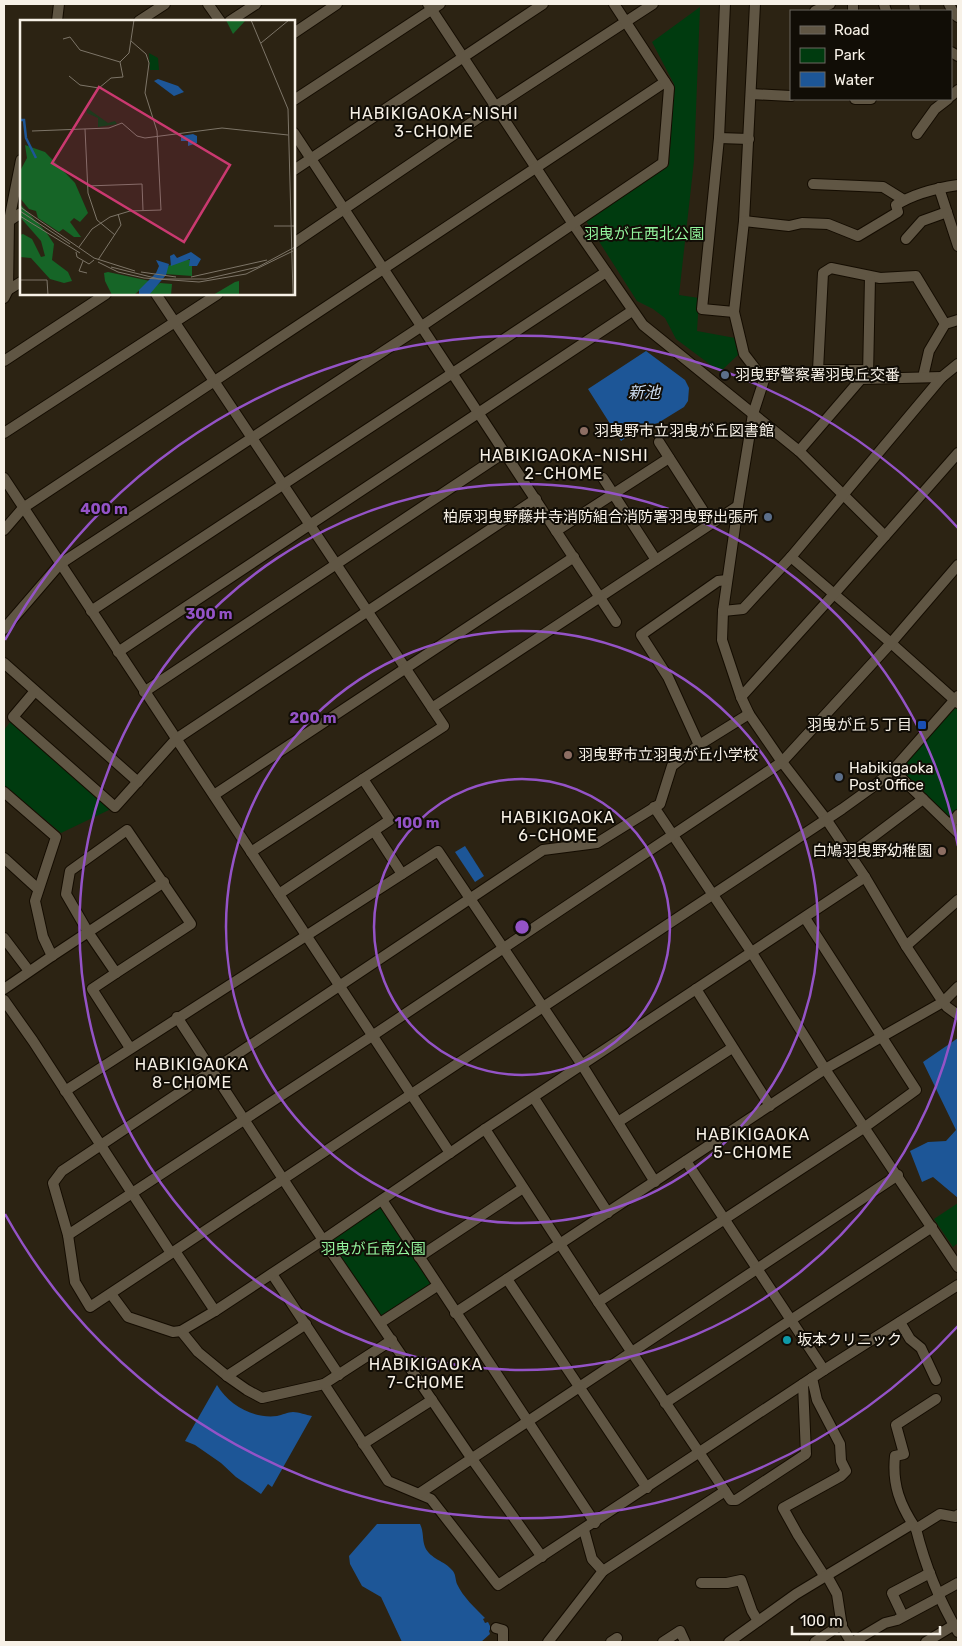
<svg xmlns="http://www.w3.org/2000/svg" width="962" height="1646" font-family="Rubik,'Noto Sans JP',sans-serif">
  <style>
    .park { fill: #003b0f }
    .water { fill: #1d5697 }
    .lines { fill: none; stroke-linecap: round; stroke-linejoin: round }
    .minor-casing { stroke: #140c01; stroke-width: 12 }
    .minor { stroke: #605644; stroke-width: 10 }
    .ring { fill: none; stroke: #9453c7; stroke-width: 2.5 }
    .service-dot { fill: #5c6f8a; stroke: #110d06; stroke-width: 2 }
    .education-dot { fill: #8d6e63; stroke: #110d06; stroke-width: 2 }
    .transit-dot { fill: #1a4fb4; stroke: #110d06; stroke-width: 2 }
    .culture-dot { fill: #0f9aa8; stroke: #110d06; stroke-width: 2 }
    .labels { text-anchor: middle; stroke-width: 4; stroke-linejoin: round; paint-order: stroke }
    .park-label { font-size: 15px; fill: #94f69e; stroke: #110d06 }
    .poi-label { font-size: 15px; fill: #f7f1e7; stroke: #110d06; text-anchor: start }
    .neighbourhood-label { font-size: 16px; letter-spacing: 1px; fill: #f7f1e7; stroke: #110d06 }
    .water-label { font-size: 16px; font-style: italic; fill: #cbdaed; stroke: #110d06 }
    .inset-river { fill: none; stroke: #1d5697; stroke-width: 2.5 }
    .inset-road { fill: none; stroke: #7d7568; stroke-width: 1 }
    .view { fill: #ca3970; fill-opacity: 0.15; stroke: #ca3970; stroke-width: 2.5 }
    .inset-edge { fill: none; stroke: #f7f1e7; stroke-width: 2.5 }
    .centre { fill: #9453c7; stroke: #110d06; stroke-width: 2.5 }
    .ring-label { font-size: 15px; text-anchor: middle; font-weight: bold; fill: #9453c7; stroke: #110d06; stroke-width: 4; stroke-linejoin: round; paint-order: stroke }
  </style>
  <rect width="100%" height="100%" fill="#2c2313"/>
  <g class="park">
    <path d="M700 7 694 161 679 295 699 298 697 331 735 338 739 354 720 372 676 339 665 318 653 309 637 301 586 221 669 165 674 84 652 42Z"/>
    <path d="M955 705 958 708V810L950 819 899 770Z"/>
    <path d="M11 721 111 809 61 833 4 785V730Z"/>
    <path d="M382 1200 434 1285 381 1320 325 1239Z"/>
    <path d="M958 1203V1243L953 1247 934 1219Z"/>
  </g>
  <g class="water">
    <path d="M646 351 685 380 689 388 688 401 684 407 658 423 642 427 621 441 588 389Z"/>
    <path d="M465 846 484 876 475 882 455 852Z"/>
    <path d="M958 1038V1198L933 1177 922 1182 910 1151 928 1142 946 1141 956 1130 923 1062Z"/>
    <path d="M217 1385C229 1405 253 1419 277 1416 282 1415 288 1412 293 1412 299 1412 306 1415 312 1416L272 1487 268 1484 261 1494 236 1477 221 1463 195 1445 185 1441Z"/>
    <path d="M377 1524H420C424 1532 422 1539 425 1547 430 1559 445 1561 452 1570 456 1574 455 1579 457 1584 463 1597 475 1608 485 1618L483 1619 485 1623 488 1622 491 1628 489 1631 490 1634 481 1642H402L381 1597 362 1586 350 1564 349 1556Z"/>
  </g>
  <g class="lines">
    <defs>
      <g id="minor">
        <path d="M208 4 220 21"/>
        <path d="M428 4 573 224 643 325 799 451 885 536"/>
        <path d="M725 4 719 138 702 309 734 312"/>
        <path d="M755 4 744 221 734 312 744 354 764 380 753 414 738 506 723 611 722 640 741 697 749 714 782 762 826 819 865 877 906 946 943 1002 947 1007 958 1015"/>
        <path d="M853 4V11"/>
        <path d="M884 4 886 11"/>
        <path d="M914 4 915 11"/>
        <path d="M949 4 954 14 958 17"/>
        <path d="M815 11 830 4"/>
        <path d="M57 21 59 4"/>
        <path d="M139 21 165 4"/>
        <path d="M230 21 256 4"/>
        <path d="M294 33 337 4"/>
        <path d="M951 52 958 56"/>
        <path d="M751 94 791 96"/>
        <path d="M951 96 958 90"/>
        <path d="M855 99H871"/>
        <path d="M294 100 440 4"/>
        <path d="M294 133 616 622"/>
        <path d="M917 134 935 109 948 99"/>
        <path d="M719 138 749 139"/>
        <path d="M294 170 543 4"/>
        <path d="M813 184 883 187 904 200"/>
        <path d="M939 188 958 246"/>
        <path d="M9 221 21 213"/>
        <path d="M744 221 789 226 802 223 828 224 858 236 898 212 896 205C915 193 937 188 958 185"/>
        <path d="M906 239 922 221 947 212"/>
        <path d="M294 243 496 106 653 4"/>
        <path d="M8 290 21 282"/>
        <path d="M156 294 444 726 251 852"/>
        <path d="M4 298 8 290 9 221 21 160"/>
        <path d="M4 361 106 294"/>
        <path d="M868 370H818L823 273 831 268 880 278 916 276 945 324"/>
        <path d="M868 376 870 277"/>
        <path d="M923 377 929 351 945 324 958 320"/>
        <path d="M4 433 218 294"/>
        <path d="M659 442 711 523"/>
        <path d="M799 451 861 379 942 377"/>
        <path d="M4 478 450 1153"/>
        <path d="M603 478 656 560"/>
        <path d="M4 530 23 508 665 82"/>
        <path d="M556 531 669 458"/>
        <path d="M791 557 891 643 958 703"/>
        <path d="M91 611 606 272"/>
        <path d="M723 611 743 609 791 557 942 377 958 364"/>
        <path d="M4 629 60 564 422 326 663 163 669 88 614 4"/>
        <path d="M118 652 632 311"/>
        <path d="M4 663 138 782"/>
        <path d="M35 691 13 717 115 807 176 739 536 499"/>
        <path d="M144 692 505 452"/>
        <path d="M741 697 834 594 958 453"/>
        <path d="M432 708 738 506"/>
        <path d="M749 714 699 745 672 766 660 804 597 843 543 850 62 1171 53 1183 68 1235 75 1282 90 1307 842 809 874 786 893 770 958 696"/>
        <path d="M699 745 668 677 641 635 718 581 727 580"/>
        <path d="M893 770 958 833"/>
        <path d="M4 792 56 837 35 901 43 937 52 956"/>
        <path d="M214 795 574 557"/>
        <path d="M654 807 752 953 825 1069 958 1267"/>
        <path d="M950 825 958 815"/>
        <path d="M127 830 191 924 116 973 88 932 66 894 70 871Z"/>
        <path d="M374 831 402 874"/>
        <path d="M850 854 923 799"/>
        <path d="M4 858 38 889"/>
        <path d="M279 894 390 820 363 779"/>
        <path d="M4 938 29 971"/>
        <path d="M906 946 958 900"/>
        <path d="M116 973 92 989 130 1048"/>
        <path d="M4 989 52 956 164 882"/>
        <path d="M696 989 770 1106"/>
        <path d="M4 1000 33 1041 171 1253"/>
        <path d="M177 1017 323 1240 472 1459 542 1557"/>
        <path d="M65 1091 438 851 582 1065 655 1182"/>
        <path d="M534 1098 608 1213"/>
        <path d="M618 1122 732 1048"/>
        <path d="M485 1129 598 1302 725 1491 603 1571 548 1642"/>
        <path d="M686 1161 824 1370"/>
        <path d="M382 1200 595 1523"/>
        <path d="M68 1235 372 1036 782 762 891 643 958 565"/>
        <path d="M175 1251 215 1311"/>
        <path d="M419 1257 523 1188"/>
        <path d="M272 1274 339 1375"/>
        <path d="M507 1279 647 1488"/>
        <path d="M111 1294 128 1317 173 1332 181 1331 215 1311 323 1240 485 1129 865 877"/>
        <path d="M598 1302 865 1127 916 1090 805 918"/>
        <path d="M455 1313 825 1069 943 1002 958 987"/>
        <path d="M900 1322 910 1339 921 1348 936 1380"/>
        <path d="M380 1323 437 1286"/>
        <path d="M181 1331 198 1352 227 1376 247 1390 262 1398 324 1384 388 1481 431 1499 498 1585 824 1370 958 1285"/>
        <path d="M227 1376 306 1324"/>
        <path d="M812 1378 817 1400 840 1444 841 1461 846 1471 841 1476 783 1508 798 1535 825 1577"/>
        <path d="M324 1384 392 1340"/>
        <path d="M936 1399 896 1425 904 1454 895 1456C892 1485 900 1505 916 1529L940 1514 956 1517 958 1515"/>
        <path d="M665 1403 932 1227"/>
        <path d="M363 1444 432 1400"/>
        <path d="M725 1491 731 1500H736L806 1454 803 1384"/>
        <path d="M420 1493 898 1175"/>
        <path d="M916 1529C925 1565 939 1600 958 1632"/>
        <path d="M584 1530 592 1559 603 1571"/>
        <path d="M827 1576 837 1594 842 1627 851 1642"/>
        <path d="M701 1583H727L741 1580 752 1611 758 1621"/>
        <path d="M938 1594 958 1583"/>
        <path d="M903 1616 892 1593 930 1573"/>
        <path d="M496 1628 503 1630V1642"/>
        <path d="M611 1642 617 1638"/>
        <path d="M663 1642 680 1631 685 1642"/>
        <path d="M729 1642 796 1594 912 1524"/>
        <path d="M815 1642 842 1624"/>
        <path d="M853 1642 885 1623 897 1620 940 1597"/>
        <path d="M926 1642 954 1625"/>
      </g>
    </defs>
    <use href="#minor" class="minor-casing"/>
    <use href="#minor" class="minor"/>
  </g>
  <g class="ring">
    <circle cx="522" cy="927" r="148"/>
    <circle cx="522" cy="927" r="296"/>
    <path d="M958 1008A443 443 0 1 1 958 846"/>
    <path d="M958 1326A591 591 0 0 1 5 1214M5 640A591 591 0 0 1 958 528"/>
  </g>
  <g class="service-dot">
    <circle cx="725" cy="375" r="5"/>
    <circle cx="768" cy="517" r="5"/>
    <circle cx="839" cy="777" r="5"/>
  </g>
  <g class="education-dot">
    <circle cx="584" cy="431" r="5"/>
    <circle cx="568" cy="755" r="5"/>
    <circle cx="942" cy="851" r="5"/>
  </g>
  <rect class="transit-dot" x="917" y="720" width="10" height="10" rx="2.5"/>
  <circle class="culture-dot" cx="787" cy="1340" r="5"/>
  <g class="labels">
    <g class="park-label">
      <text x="644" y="239">羽曳が丘西北公園</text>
      <text x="373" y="1254">羽曳が丘南公園</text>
    </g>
    <g class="poi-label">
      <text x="735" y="380">羽曳野警察署羽曳丘交番</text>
      <text x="594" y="436">羽曳野市立羽曳が丘図書館</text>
      <text x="758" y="522" text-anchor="end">柏原羽曳野藤井寺消防組合消防署羽曳野出張所</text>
      <text x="912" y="730" text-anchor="end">羽曳が丘５丁目</text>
      <text x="578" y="760">羽曳野市立羽曳が丘小学校</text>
      <text x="849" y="773">Habikigaoka<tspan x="849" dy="17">Post Office</tspan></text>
      <text x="932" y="856" text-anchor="end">白鳩羽曳野幼稚園</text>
      <text x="797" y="1345">坂本クリニック</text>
    </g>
    <g class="neighbourhood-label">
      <text x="434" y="119">HABIKIGAOKA-NISHI<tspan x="434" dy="18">3-CHOME</tspan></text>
      <text x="564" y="461">HABIKIGAOKA-NISHI<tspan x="564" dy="18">2-CHOME</tspan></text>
      <text x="558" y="823">HABIKIGAOKA<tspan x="558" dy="18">6-CHOME</tspan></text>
      <text x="192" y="1070">HABIKIGAOKA<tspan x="192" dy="18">8-CHOME</tspan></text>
      <text x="753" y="1140">HABIKIGAOKA<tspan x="753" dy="18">5-CHOME</tspan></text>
      <text x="426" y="1370">HABIKIGAOKA<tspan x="426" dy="18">7-CHOME</tspan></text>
    </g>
    <g class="water-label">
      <text x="644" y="398">新池</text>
    </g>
  </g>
  <g transform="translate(20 20)">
    <rect width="275" height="275" fill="#2c2313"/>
    <path d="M206 0 225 1 213 14ZM5 125 25 132 55 163 68 193 60 202 54 198 50 202 61 217H54L43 209 39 212 18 198 16 191 9 189 0 178V151L7 138ZM0 184 26 212 34 224 32 240 48 252 52 261 44 263 30 259 11 238 0 237V215L3 214 12 219 21 237 25 236 21 221 0 197ZM162 240H172V256L145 254 148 246ZM88 252 130 261 114 275H92L85 261 84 253ZM219 261V275H193L215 262ZM140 263 152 264 151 275H124Z" fill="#166527"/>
    <path d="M129 33 138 38 139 50H130ZM67 88 88 103 95 101 97 104 78 107V98L67 93Z" fill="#003b0f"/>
    <path d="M138 59 158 66 164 72 154 76 134 61ZM173 114 177 116V123L168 126V121H161V116ZM171 232 181 239 177 246H169L170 239 151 246 150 236 154 234 157 238ZM136 240 149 244 146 255 129 275H119V270L136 253 139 246Z" fill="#1d5697"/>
    <path class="inset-river" d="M0 100H4L6 118 16 138"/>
    <path class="inset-road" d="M231 0 268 89 273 275M43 19 50 17 60 30 100 42M241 23 269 0M49 56 60 65 79 68 91 58 103 57 100 42 109 33 114 0M65 109 68 173 77 200 95 215M12 111 89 108 102 103 117 116 125 118 202 108 268 115M67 166 122 164 123 190M0 187 74 238 115 251M0 191 50 224M0 196 60 233M254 206H275M59 227 72 209 90 197 110 191 141 190 137 111 125 73 129 43 126 34 111 21M56 232 57 237 69 244 74 240M78 240 101 205 98 194M63 241 59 251 67 253M78 242 98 252 124 258 179 262 226 254 273 231M91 247 139 259H186L238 247 275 227M121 252 156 257M171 257 247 240M0 260H27L28 275"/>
    <path class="view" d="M79 67 210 145 164 222 32 143Z"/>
    <rect width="275" height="275" class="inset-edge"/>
  </g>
  <circle cx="522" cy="927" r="8" class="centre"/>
  <g class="ring-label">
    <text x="104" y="514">400 m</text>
    <text x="209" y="619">300 m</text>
    <text x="313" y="723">200 m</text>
    <text x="417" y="828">100 m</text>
  </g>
  <rect width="962" height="1646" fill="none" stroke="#f7f1e7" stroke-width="10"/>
  <rect x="790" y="10" width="162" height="90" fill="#110d06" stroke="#6d6860"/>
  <rect x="800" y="26" width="25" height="8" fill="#605644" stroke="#6d6860"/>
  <text x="834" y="35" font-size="15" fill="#f7f1e7">Road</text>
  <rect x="800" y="48" width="25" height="15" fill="#003b0f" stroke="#6d6860"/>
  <text x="834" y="60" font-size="15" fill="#f7f1e7">Park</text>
  <rect x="800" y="72" width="25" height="15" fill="#1d5697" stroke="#6d6860"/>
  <text x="834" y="85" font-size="15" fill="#f7f1e7">Water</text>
  <path d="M792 1626v8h148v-8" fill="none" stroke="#f7f1e7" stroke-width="2.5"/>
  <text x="800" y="1626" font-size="15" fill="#f7f1e7" stroke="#110d06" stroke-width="4" paint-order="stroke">100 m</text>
</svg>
